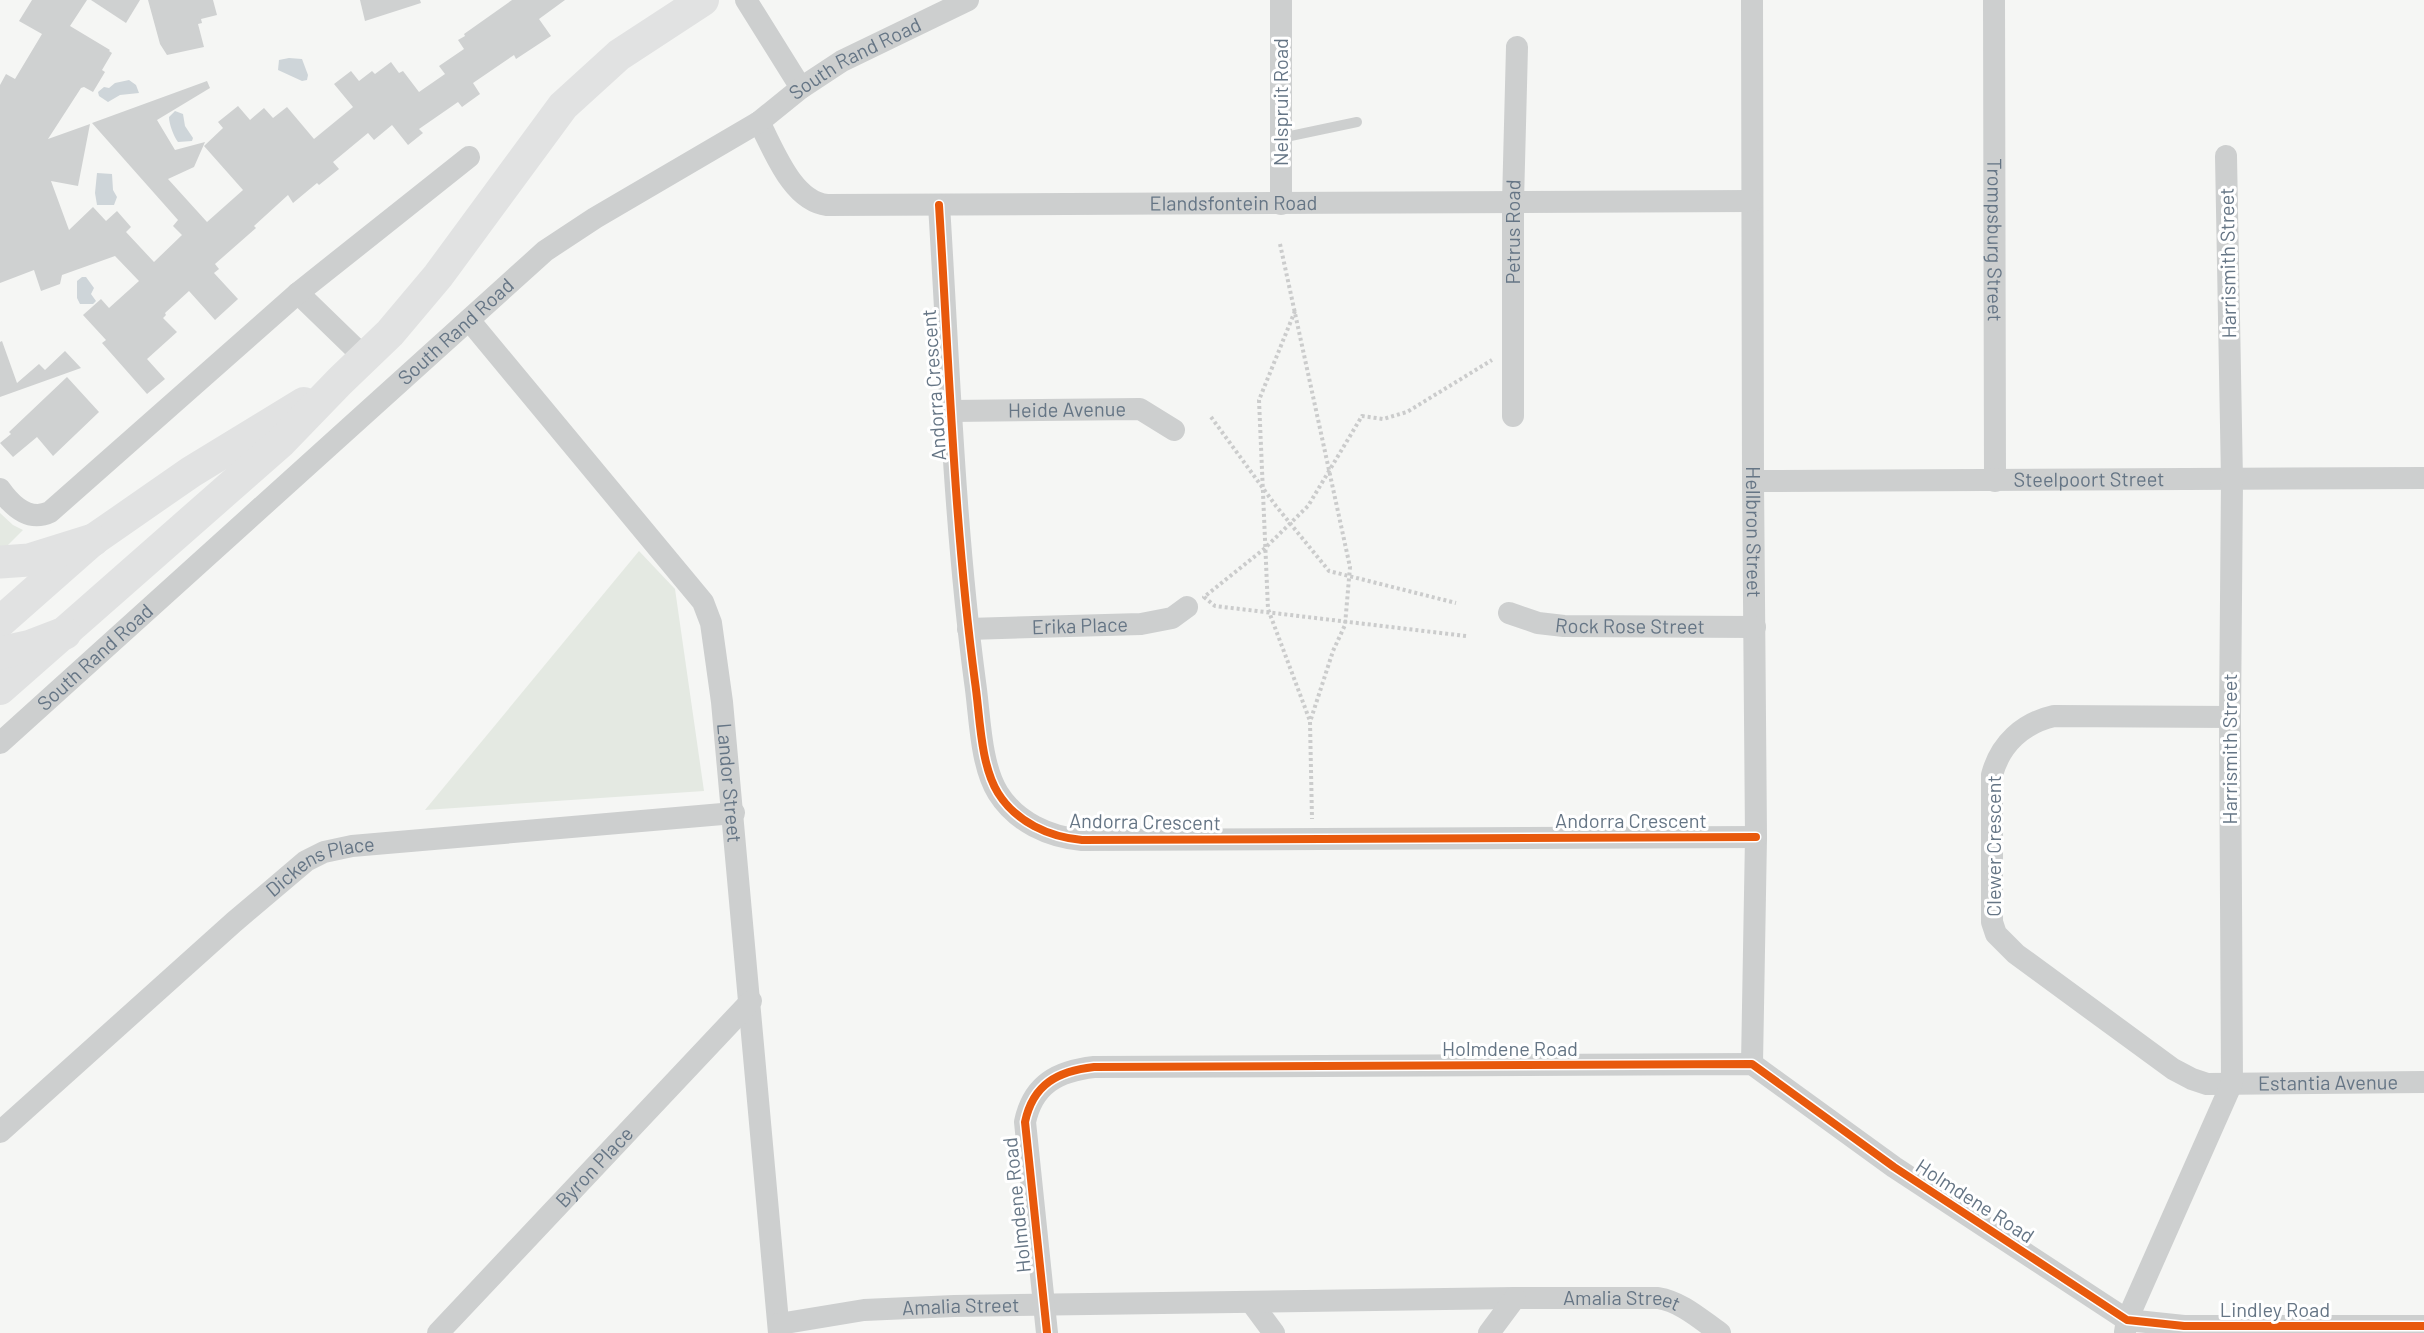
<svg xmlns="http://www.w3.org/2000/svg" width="2424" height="1333" font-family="Barlow,sans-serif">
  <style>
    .green { fill: #e4e9e2 }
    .water { fill: #ced5d9 }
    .building { fill: #cfd1d1 }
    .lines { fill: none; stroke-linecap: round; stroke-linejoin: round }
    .path { stroke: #cbcccc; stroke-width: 4; stroke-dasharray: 3 3; stroke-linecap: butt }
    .service { stroke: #cdcfcf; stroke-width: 10 }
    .minor { stroke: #cdcfcf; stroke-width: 22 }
    .secondary { stroke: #e1e2e2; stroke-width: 32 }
    .motorway { stroke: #e1e2e2; stroke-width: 33 }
    .cycleway-casing { stroke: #fff; stroke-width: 11 }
    .cycleway { stroke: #e8590c; stroke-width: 8 }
    .labels { text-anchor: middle; stroke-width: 6; stroke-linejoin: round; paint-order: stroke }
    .street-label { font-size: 20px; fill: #657585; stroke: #fff }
  </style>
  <rect width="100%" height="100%" fill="#f5f6f4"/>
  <g class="green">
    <path d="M0 513 13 525 23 530 0 553Z"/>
    <path d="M639 551 675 589 704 791 425 810Z"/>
  </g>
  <g class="water">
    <path d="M289 58 302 59 308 75 307 80 302 81 278 70 279 60Z"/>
    <path d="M129 80 136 85 139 93 120 95 108 102 99 96 98 92 104 87 109 88 115 83Z"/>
    <path d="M175 111 183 114 185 126 193 138 192 141 178 142C174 137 169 124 169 117Z"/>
    <path d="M97 173 112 174 113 190 117 197 114 205H97L95 193Z"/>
    <path d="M82 277H86L94 288 91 294 96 301 93 304H80L77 298V281Z"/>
  </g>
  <g class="building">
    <path d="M32 0H87L70 26 110 50 109 51 112 53 102 70 105 72 93 92 84 87 81 88 48 139 90 124 78 186 51 181 69 230 93 207 106 221 117 211 131 227 126 232 154 262 182 235 173 226 178 220 92 123 207 81 210 88 157 120 175 150 205 142 194 167 168 179 207 222 243 190 204 146 223 128 218 122 238 106 250 120 264 108 273 118 287 107 314 139 353 107 334 84 351 71 359 81 372 71 375 74 391 62 399 73 403 71 419 92 445 74 439 66 464 49 458 40 465 36 464 34 512 0H565L539 19 551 36 516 59 514 55 473 83 480 94 462 107 458 102 419 129 423 133 408 145 392 125 374 140 368 133 333 162 339 169 319 185 317 183 293 203 288 195 254 226 256 228 215 264 219 269 214 273 238 299 215 320 189 291 165 313 166 315 163 318 177 332 147 359 165 379 147 394 102 343 106 340 83 315 101 299 109 308 139 281 115 256 62 275 60 284 41 291 34 270 0 283V85L6 74 15 79 42 34 19 21Z"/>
    <path d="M91 0H140L126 23Z"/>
    <path d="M148 0H213L217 15 201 19 202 23 198 24 204 47 167 55 160 44Z"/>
    <path d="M360 0H420L421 3 365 21Z"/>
    <path d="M2 341 17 383 39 364 45 370 65 351 81 368 0 397V342Z"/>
    <path d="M67 377 99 412 53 456 37 437 13 457 0 443 11 434 9 432Z"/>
  </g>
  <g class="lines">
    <g class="path">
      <path d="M1280 244 1350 567 1345 625 1333 651 1310 722 1312 819"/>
      <path d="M1295 311 1259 400 1268 609 1310 721"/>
      <path d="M1211 417 1276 506 1329 571 1456 603"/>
      <path d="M1466 636 1215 606 1204 597 1264 549 1308 506 1362 416 1383 419 1407 412 1492 360"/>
    </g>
    <path class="service" d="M1281 138 1357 122"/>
    <g class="minor">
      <path d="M746 0 801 88"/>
      <path d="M1281 0V204"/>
      <path id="s1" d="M1752 0 1753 481 1756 837 1752 1064"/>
      <path id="s2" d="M1994 0 1995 481"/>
      <path id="s3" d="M759 122C774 150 792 201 827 205L1752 201"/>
      <path d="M939 205C949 364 954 524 975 682 980 715 980 764 998 793 1016 822 1049 837 1082 840L1756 837"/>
      <path d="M298 293 365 358"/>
      <path id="s4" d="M469 320 703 602 711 623 722 702 779 1333"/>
      <path id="s5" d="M951 411 1140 409 1174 430"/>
      <path id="s6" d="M1513 416V202L1517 47"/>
      <path id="s7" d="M1753 481 2424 478"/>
      <path d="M0 489C12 506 29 522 50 512L298 293 469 157"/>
      <path id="s8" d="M1509 613 1538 623 1564 626 1755 627"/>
      <path id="s9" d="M968 629 1141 624 1172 618 1187 607"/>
      <path id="s10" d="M2230 717 2054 716C2023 723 2000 744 1992 775V922L1996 934 2016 954 2173 1069 2192 1079 2207 1084 2424 1082"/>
      <path id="s11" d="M0 743 545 251 595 218 759 122 801 88 842 61 968 0"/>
      <path id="s12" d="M0 1132 234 922 306 861 324 852 352 846 734 813"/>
      <path d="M1251 1302 1274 1333"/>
      <path id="s13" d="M779 1324 864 1310 954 1306 1515 1298H1658C1682 1302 1700 1319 1720 1333"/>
      <path d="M2125 1332 2127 1320 2232 1083 2230 717 2232 480 2226 156"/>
      <path id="s14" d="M438 1333 751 1001"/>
      <path d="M1047 1333 1025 1122C1033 1084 1058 1071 1094 1067L1752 1064 1894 1167 2127 1320 2184 1326H2424"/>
      <path d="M1489 1333 1515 1298"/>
    </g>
    <g class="secondary">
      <path d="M0 622 93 540 191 472 304 403"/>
      <path d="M0 689 281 442 340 381 390 333 438 276 563 106 619 55 703 0"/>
    </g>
    <g class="motorway">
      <path d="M0 562 29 560 93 540"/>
      <path d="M0 653 31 646 65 633"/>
    </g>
    <defs>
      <g id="cycleway">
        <path d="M939 205C949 364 954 524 975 682 980 715 980 764 998 793 1016 822 1049 837 1082 840L1756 837"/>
        <path d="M1047 1333 1025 1122C1033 1084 1058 1071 1094 1067L1752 1064 1894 1167 2127 1320 2184 1326H2424"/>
      </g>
    </defs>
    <use href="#cycleway" class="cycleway-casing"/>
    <use href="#cycleway" class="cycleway"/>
  </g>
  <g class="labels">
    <g class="street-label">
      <text dy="7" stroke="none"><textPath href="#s11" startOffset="1100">South Rand Road</textPath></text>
      <text transform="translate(1281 102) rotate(-90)" y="7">Nelspruit Road</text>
      <text dy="7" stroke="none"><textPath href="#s3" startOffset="518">Elandsfontein Road</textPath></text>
      <text dy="7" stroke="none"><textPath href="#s6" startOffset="184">Petrus Road</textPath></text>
      <text dy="7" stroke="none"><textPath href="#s2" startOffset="240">Trompsburg Street</textPath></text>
      <text transform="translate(2228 263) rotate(-91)" y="7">Harrismith Street</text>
      <text dy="7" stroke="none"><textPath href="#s11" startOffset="614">South Rand Road</textPath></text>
      <text transform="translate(934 385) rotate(-94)" y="7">Andorra Crescent</text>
      <text dy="7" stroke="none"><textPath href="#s5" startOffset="116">Heide Avenue</textPath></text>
      <text dy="7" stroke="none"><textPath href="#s7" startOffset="336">Steelpoort Street</textPath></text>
      <text dy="7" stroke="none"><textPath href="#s1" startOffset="532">Hellbron Street</textPath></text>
      <text dy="7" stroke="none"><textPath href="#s9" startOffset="112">Erika Place</textPath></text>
      <text dy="7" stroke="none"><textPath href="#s8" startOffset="123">Rock Rose Street</textPath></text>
      <text dy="7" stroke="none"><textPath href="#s11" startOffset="128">South Rand Road</textPath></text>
      <text transform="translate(2230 749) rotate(-90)" y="7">Harrismith Street</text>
      <text dy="7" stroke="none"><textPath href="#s4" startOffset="550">Landor Street</textPath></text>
      <text x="1631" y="828">Andorra Crescent</text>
      <text transform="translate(1145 822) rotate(1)" y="7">Andorra Crescent</text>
      <text transform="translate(1994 846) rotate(-90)" y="7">Clewer Crescent</text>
      <text dy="7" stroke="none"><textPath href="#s12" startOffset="420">Dickens Place</textPath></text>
      <text x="1510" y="1056">Holmdene Road</text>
      <text dy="7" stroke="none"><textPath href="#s10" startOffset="807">Estantia Avenue</textPath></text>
      <text dy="7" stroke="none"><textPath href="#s14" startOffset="228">Byron Place</textPath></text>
      <text transform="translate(1975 1201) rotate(33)" y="7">Holmdene Road</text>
      <text transform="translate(1017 1205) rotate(-96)" y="7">Holmdene Road</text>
      <text dy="7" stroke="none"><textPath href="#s13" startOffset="844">Amalia Street</textPath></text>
      <text dy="7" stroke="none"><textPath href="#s13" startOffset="183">Amalia Street</textPath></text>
      <text x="2275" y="1317">Lindley Road</text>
    </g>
  </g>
</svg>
